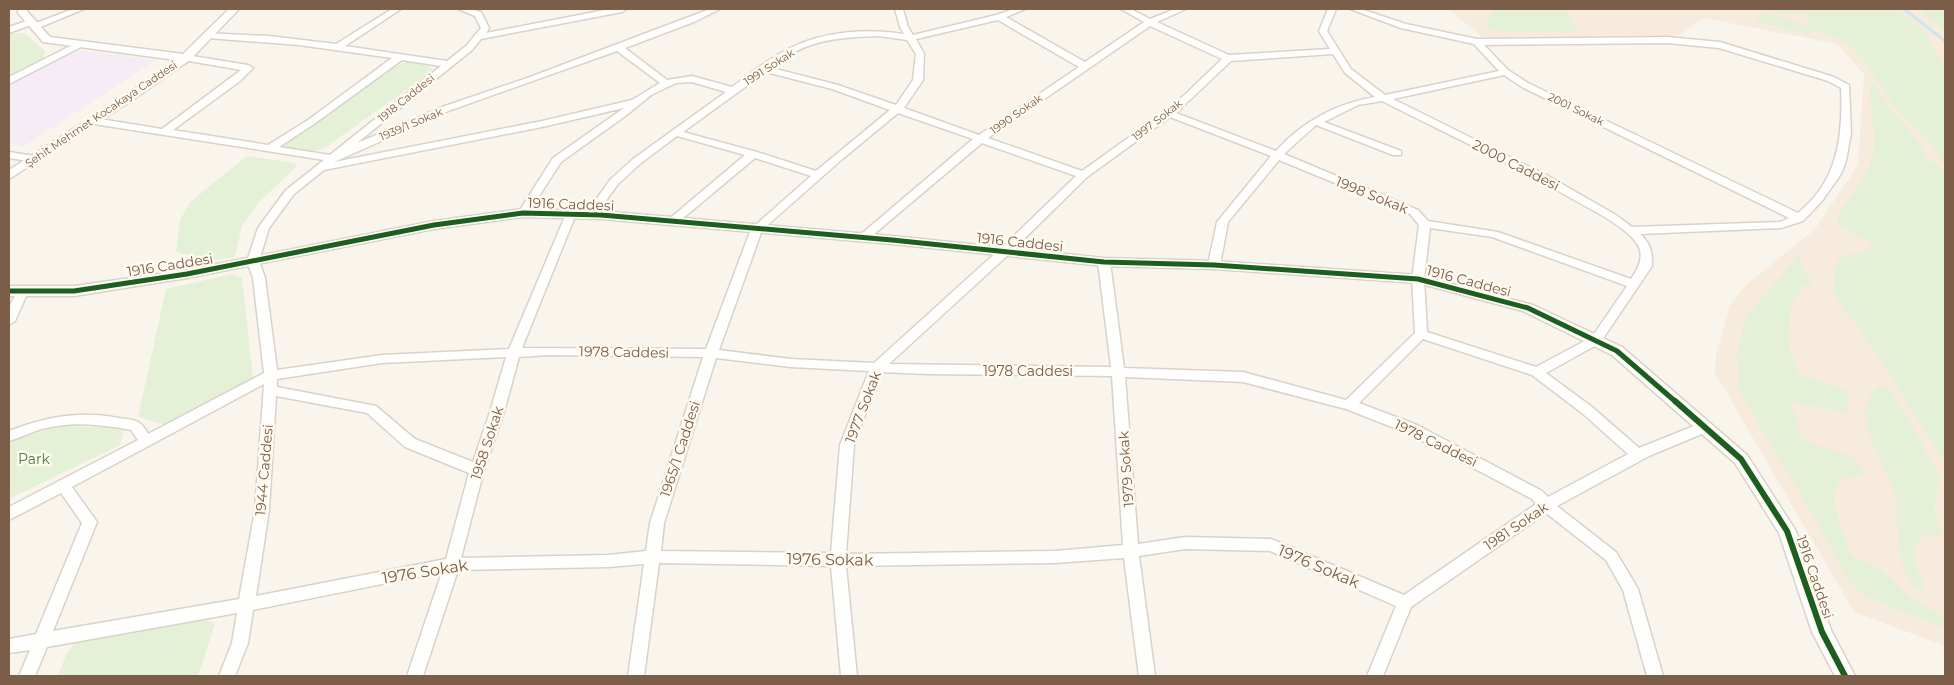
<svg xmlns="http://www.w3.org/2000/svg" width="1954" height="685" font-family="Montserrat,sans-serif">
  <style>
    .residential { fill: #f6ebdd }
    .education { fill: #f6ecf5 }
    .green { fill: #e4f1d6 }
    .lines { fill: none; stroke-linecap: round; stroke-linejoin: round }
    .stream { stroke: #cce8ec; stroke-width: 3 }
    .minor-casing { stroke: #d9d2cb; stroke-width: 3 }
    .tertiary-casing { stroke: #d9d2cb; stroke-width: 3 }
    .minor { fill: #fefefc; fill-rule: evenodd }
    .tertiary { fill: #fefefc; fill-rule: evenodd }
    .cycleway-far1-casing { stroke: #fffaf0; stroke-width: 8 }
    .cycleway-casing { stroke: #fffaf0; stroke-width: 9 }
    .cycleway-far1 { stroke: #1b5e20; stroke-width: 5 }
    .cycleway { stroke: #1b5e20; stroke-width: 6 }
    .labels { text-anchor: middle; stroke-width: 5; stroke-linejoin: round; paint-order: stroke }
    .far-street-label { font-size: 11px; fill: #7c5d48; stroke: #fffaf0 }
    .street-label { font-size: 14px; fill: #7c5d48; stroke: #fffaf0 }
    .park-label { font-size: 14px; fill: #4c7d3c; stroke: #fffaf0 }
    .near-street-label { font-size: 16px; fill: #7c5d48; stroke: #fffaf0 }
  </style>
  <rect width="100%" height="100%" fill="#f9f5ed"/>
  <path class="residential" d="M1448 9H1945V646L1854 612 1715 373 1716 356 1730 305 1746 285 1815 229 1858 165 1864 74 1837 44 1704 18 1680 35 1482 37Z"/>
  <path class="education" d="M76 50 156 60 24 146 9 144V84Z"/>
  <g class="green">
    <path d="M1495 9H1570L1568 16 1576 26 1577 31H1494L1489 29 1485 24Z"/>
    <path d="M1761 9H1896L1925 32 1945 69V164L1923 135 1898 111 1865 62 1850 45 1840 39 1818 32 1812 31 1808 34 1756 22 1762 12 1803 24 1810 25C1809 12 1798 13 1787 12L1783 15Z"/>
    <path d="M1919 9H1945V30L1924 15Z"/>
    <path d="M24 33 45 51 43 61 9 77V34Z"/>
    <path d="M409 61 430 67 433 71 323 149 311 152 285 146 284 142 392 68Z"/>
    <path d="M1873 84 1889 107 1919 143 1925 157 1944 170 1945 175V463L1888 372 1833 292 1834 270 1838 260 1849 255 1864 252 1873 244 1837 224 1842 207 1854 193 1869 168 1875 144 1870 91Z"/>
    <path d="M247 156 294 163 297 166 259 202 242 226 235 257 194 263 190 256 176 252 180 220 190 202Z"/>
    <path d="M1800 253 1801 268 1816 285 1803 286 1791 305 1788 342 1798 374 1848 391V413L1792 402 1802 440 1856 458 1864 475 1841 479 1833 495 1841 529 1851 555 1882 570 1908 596 1945 618V628L1867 597 1847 579 1832 548 1739 391 1737 352 1746 317Z"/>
    <path d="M232 274 242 278 253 378 165 425 138 417 166 289Z"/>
    <path d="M1882 386 1889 389 1909 420 1940 477 1934 509 1942 536 1924 534 1916 543 1915 562 1926 594 1913 586 1907 577 1901 558 1897 525V497L1871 439 1864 415 1870 397 1877 387Z"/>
    <path d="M58 426 113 427 123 432 120 445 9 499V442Z"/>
    <path d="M202 619 215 623 198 676H58L66 655 76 641Z"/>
  </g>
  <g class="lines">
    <path class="stream" d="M1904 9 1945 41"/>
    <defs>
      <g id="minor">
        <path d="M73 9H84L38 28H32L31 25 9 33V27L32 19 36 23Z"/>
        <path d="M392 9H401L345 46 447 61 466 46 481 28 475 16 458 9H470L481 12 489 28 486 33 610 9H626L622 12 481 39 472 50 357 143 445 106 530 77 710 9H720L694 22 625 48 667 80 692 76 732 87C750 74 769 58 790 48 824 31 867 28 904 34L900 27 895 9H903L908 27 913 35 996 15 1014 9H1025L1006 17 1085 62 1144 22 1121 9H1131L1150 19 1175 9H1186L1157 22 1229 55 1330 49 1319 31 1328 9H1336L1327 31 1351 69 1385 95 1499 71 1474 44 1401 28 1350 9H1361L1406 24 1477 39 1668 37 1720 42 1834 77 1849 85 1851 133 1846 161 1841 174 1822 201 1803 221 1781 228 1640 234C1650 242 1653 254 1652 266L1600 343 1546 373 1592 407 1639 448 1704 422 1709 423 1711 427 1709 431 1649 456 1557 506 1616 552 1638 589 1663 676H1647L1623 590 1606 560 1546 513 1411 607 1383 676H1367L1396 606 1270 551 1185 549 1139 556 1155 676H1139L1124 558 1055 563 846 566 857 676H841L831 566 659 563 644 676H628L644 564 608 567 458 570 423 676H407L442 572 253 610 248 643 235 676H219L232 643 237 613 47 647 35 676H19L30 650 9 653V639L36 634 82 523 61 493 9 520V507L138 440 131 430C102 424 70 421 42 429 31 432 20 438 9 441V431C45 417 80 410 119 418 125 419 133 419 138 422 142 424 146 430 148 434L264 373 253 278 247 261 258 228 286 190 324 160 94 124 89 121 94 118 162 129 241 70 183 60 181 58 186 55 248 65 253 68 240 81 173 130 268 145 308 120 392 58 299 45 208 38 204 35 205 33 269 36 336 44ZM998 20 1079 67 979 135 904 108 923 80 924 54 916 39ZM1150 26 1222 59 1174 105 1082 171 988 138ZM879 36 907 40 916 54 913 80 896 105 838 85 772 68C779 63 787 57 795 52 820 38 851 37 879 36ZM1668 43 1719 48 1828 81 1841 88C1843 137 1838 181 1798 213L1528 83 1508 70 1484 45ZM617 51 660 83 632 100 542 121 334 162 451 110ZM1333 54 1345 73 1375 97C1337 103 1302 122 1276 151L1176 113 1231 61ZM402 60 441 66 330 155 279 147 314 124ZM766 72 832 89 890 110 816 171 757 152 683 132ZM1504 75 1522 87 1789 218 1780 222 1632 227 1616 215 1548 176 1393 99ZM692 82 726 92 633 159 610 180 585 215 586 217H594L618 184 641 163 677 136 745 155 668 220 666 222 668 224H676L755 158 811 176 751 229 706 349 522 348 576 214 571 211 566 214 509 349 382 355 277 370 265 278 259 261 269 228 294 194 324 170 542 127 624 108 553 158 518 213 523 216 527 215 561 162 628 114 651 95 676 83ZM1382 101C1447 134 1513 164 1576 201 1594 211 1621 224 1635 241 1646 254 1639 267 1631 279L1498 232 1428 221 1418 210 1284 154 1316 125 1393 155H1401V151L1324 122 1358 105ZM898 113 973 139 859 236 857 238 859 240H867L982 143 1076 176 1000 249 874 363 791 359 719 350 762 230 840 161ZM1170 117 1271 156 1217 222 1208 265 1210 268 1214 269 1220 265 1228 222 1279 160 1410 214 1419 225 1412 279 1415 333 1346 400 1243 372 1124 368 1110 262 1104 258 1098 262 1111 367 889 364 1008 255 1087 177ZM1430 228 1492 237 1627 286 1592 337 1536 367 1427 332 1424 279ZM1423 339 1532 375 1582 413 1628 454 1548 497 1542 491 1417 425 1359 403ZM549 355 703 357 650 523 646 551 608 555 461 558 484 470 504 412 519 357ZM506 357 490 412 473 462 415 439 376 406 277 387V379L382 363ZM716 358 791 367 869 371 840 445 831 553 661 551 664 523ZM881 372 927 374 1112 376 1123 545 1055 551 846 554 854 445ZM1125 377 1243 382 1346 409 1407 433 1532 499 1536 504 1404 595 1271 539 1185 537 1138 544ZM264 384 255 510 239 599 53 631 97 522 72 487ZM276 396 367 413 405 447 469 473 446 559 256 596 269 510Z"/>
        <path d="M78 42 81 43V47L9 84V77Z"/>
        <path d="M9 152 35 156 40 159 35 162 9 158Z"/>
        <path d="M22 288 28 292 15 321 9 325V308L18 289Z"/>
      </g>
      <g id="tertiary">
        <path d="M18 9H28L27 11 50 37 183 54 229 9H239L190 60 131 101 9 179V170L123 97 176 60 43 42 18 13Z"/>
        <path d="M523 209 601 211 892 236 1104 258 1214 261 1418 275 1533 305 1622 347 1747 455 1796 531 1831 630 1855 676H1835L1812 632 1779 533 1735 463 1612 355 1523 311 1418 283 1214 269 1104 266 892 244 601 219 523 217 434 229 187 278 74 296H9V286H74L187 270 434 221Z"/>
      </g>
    </defs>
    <use href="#minor" class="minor-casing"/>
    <use href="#tertiary" class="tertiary-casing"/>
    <use href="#minor" class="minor"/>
    <use href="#tertiary" class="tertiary"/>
    <defs>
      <path id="cycleway-far1" d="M9 291H74L187 274 434 225 523 213 601 215 892 240 1104 262 1214 265 1418 279 1528 308 1617 351 1676 402"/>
      <path id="cycleway" d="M1675 401 1741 459 1787 531 1822 632 1845 676"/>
    </defs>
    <use href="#cycleway-far1" class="cycleway-far1-casing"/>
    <use href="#cycleway" class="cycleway-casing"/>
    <use href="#cycleway-far1" class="cycleway-far1"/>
    <use href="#cycleway" class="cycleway"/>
  </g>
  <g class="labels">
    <g class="far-street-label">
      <text transform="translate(769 67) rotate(-33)" y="4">1991 Sokak</text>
      <text transform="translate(406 98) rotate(-39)" y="4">1918 Caddesi</text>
      <text transform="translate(1576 109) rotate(26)" y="4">2001 Sokak</text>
      <text transform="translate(101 114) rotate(-34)" y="4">Şehit Mehmet Kocakaya Caddesi</text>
      <text transform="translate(1016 114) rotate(-35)" y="4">1990 Sokak</text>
      <text transform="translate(1157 120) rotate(-38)" y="4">1997 Sokak</text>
      <text transform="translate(411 124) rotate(-23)" y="4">1939/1 Sokak</text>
    </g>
    <g class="street-label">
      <text transform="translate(1516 165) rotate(27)" y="5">2000 Caddesi</text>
      <text transform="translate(1372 195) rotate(22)" y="5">1998 Sokak</text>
      <text transform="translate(571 204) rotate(2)" y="5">1916 Caddesi</text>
      <text transform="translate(1020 242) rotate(6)" y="5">1916 Caddesi</text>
      <text transform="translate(170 265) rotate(-9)" y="5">1916 Caddesi</text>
      <text transform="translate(1469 281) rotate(15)" y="5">1916 Caddesi</text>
      <text transform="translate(624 352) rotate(1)" y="5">1978 Caddesi</text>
      <text x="1028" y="376">1978 Caddesi</text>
      <text transform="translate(863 407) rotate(-69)" y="5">1977 Sokak</text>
      <text transform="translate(487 443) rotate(-72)" y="5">1958 Sokak</text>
      <text transform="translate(1436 443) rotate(26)" y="5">1978 Caddesi</text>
      <text transform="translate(680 449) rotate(-72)" y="5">1965/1 Caddesi</text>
      <text transform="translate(1126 469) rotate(-94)" y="5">1979 Sokak</text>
      <text transform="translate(264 470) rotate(-85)" y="5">1944 Caddesi</text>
      <text transform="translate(1516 526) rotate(-34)" y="5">1981 Sokak</text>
      <text transform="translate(1815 577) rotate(71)" y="5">1916 Caddesi</text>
    </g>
    <g class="park-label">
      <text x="34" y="464">Park</text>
    </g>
    <g class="near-street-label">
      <text transform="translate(830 559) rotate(1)" y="6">1976 Sokak</text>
      <text transform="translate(1319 566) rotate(23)" y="6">1976 Sokak</text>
      <text transform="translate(425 571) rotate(-9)" y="6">1976 Sokak</text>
    </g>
  </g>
  <rect width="1954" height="685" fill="none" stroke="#7c5d48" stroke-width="20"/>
</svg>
